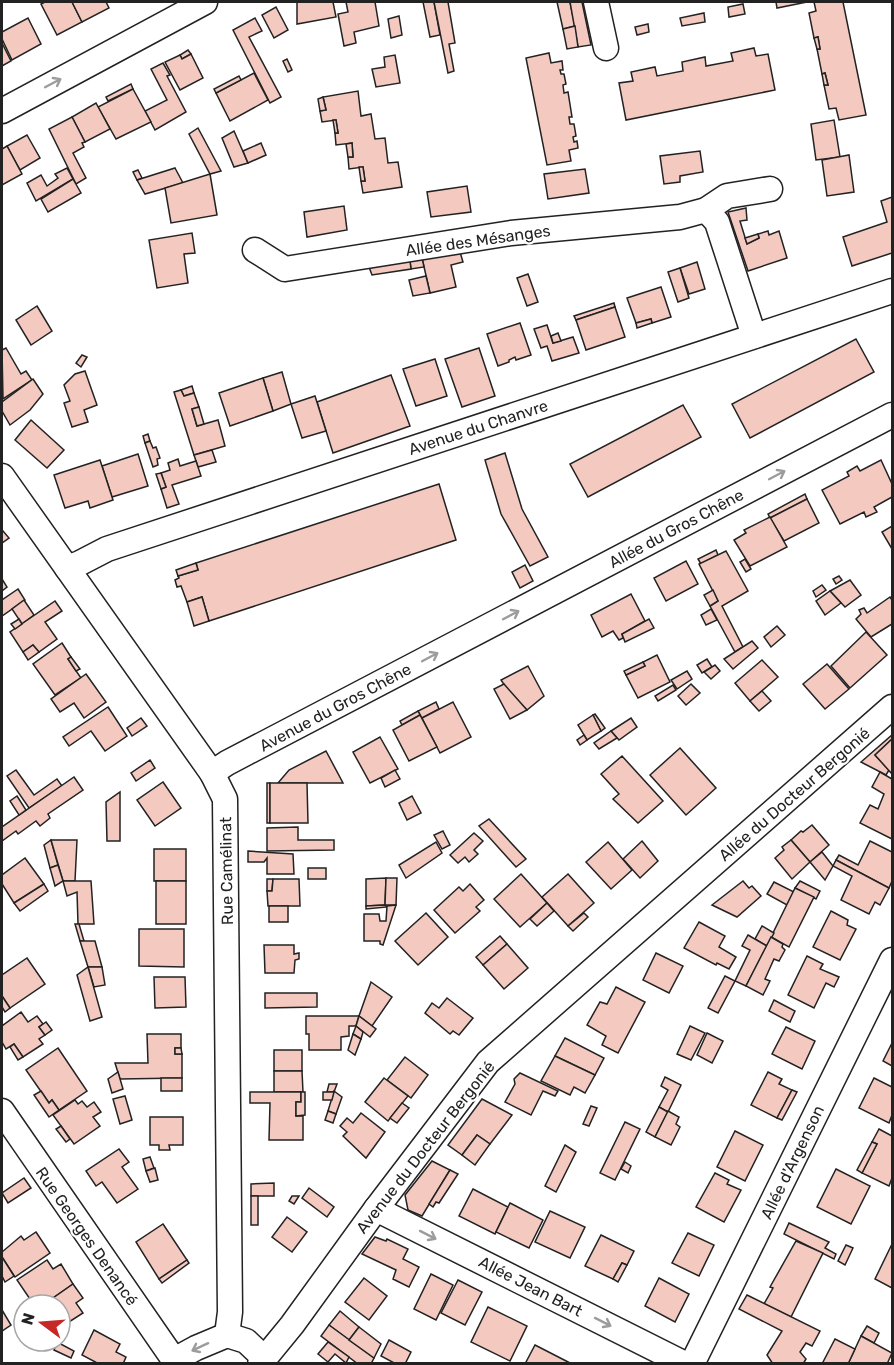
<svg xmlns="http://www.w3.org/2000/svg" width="894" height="1365" font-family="Rubik,sans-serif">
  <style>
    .building { fill: #f3c9c0; stroke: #222; stroke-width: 1.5 }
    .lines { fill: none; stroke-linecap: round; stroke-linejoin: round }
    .minor-casing { stroke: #222; stroke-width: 27 }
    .minor { stroke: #fff; stroke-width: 24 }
    .oneway { stroke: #9c9c9c }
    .labels { text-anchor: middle; stroke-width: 4.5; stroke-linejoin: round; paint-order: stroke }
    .street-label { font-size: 16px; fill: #222; stroke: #fff }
  </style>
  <rect width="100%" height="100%" fill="#fff"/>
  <g class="building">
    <path d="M45 2H72L82 22 57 35 41 4Z"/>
    <path d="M72 2H106L109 8 82 22Z"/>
    <path d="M297 2H333L336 17 297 24Z"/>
    <path d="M346 2H375L379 26 354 32 356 43 344 46 338 14 348 12Z"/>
    <path d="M423 2H434L440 35 430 37Z"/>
    <path d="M434 2H448L455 43 449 44 454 71 448 73Z"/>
    <path d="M557 2H570L575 26 563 29Z"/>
    <path d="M570 2H582L591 45 578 47Z"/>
    <path d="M776 2H807L777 8Z"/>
    <path d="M814 2H843L866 115 839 120 836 108 829 109 824 85H828L825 73 822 74 817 49H820L818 37 814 38 809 13 816 11Z"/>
    <path d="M743 4 745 14 729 17 728 7Z"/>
    <path d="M276 7 288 30 274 38 262 15Z"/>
    <path d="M704 13 705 22 682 26 680 18Z"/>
    <path d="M399 16 402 35 391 38 388 19Z"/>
    <path d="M28 18 41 44 12 60 2 39V32Z"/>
    <path d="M255 18 262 31 249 37 281 97 270 103 233 30Z"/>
    <path d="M648 24 649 32 637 35 635 27Z"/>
    <path d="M575 26 578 47 567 49 563 29Z"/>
    <path d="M818 37 820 49H817L814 38Z"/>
    <path d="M2 43 11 61 2 66Z"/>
    <path d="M754 48 756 56 768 54 775 90 626 120 619 83 633 81 631 72 655 67 657 76 683 71 682 62 705 57 706 66 733 61 731 53Z"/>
    <path d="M188 50 191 54 182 59 180 55Z"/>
    <path d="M549 53 551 63 562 61 563 70H560L561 74H564L566 84 563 85 564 93 568 92 572 117H569L570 124H574L576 136 573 137 574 142 577 141 578 148 569 150 571 161 547 165 526 58Z"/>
    <path d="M191 54 203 78 180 90 165 62 180 55 182 59Z"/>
    <path d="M395 55 400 83 376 87 372 69 385 67 384 57Z"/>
    <path d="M287 59 292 70 288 72 283 61Z"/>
    <path d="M163 63 170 75 167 76 186 112 155 130 145 111 167 100 151 69Z"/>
    <path d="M254 73 268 100 230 121 216 93Z"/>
    <path d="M825 73 828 85H824L822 74Z"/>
    <path d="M239 76 241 80 216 93 214 89Z"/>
    <path d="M131 84 133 89 108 101 106 97Z"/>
    <path d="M133 89 151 122 116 139 98 107Z"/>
    <path d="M358 91 361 116 371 114 375 139 385 138 388 163 398 162 402 187 363 193 361 181H365L363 167 349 169 348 157H353L352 143 336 145 335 133H338L336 120 322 122 320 111 326 110 323 97Z"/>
    <path d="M323 97 326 110 320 111 318 99Z"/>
    <path d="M96 103 110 129 85 142 72 117Z"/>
    <path d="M72 117 85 142 82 143 84 147 73 153 86 178 76 184 49 129Z"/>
    <path d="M333 120H336L338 133H335Z"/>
    <path d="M834 120 840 157 816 160 811 124Z"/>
    <path d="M198 128 221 171 210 174 189 134Z"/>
    <path d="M234 131 248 163 234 167 222 138Z"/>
    <path d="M27 135 40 158 20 170 7 146Z"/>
    <path d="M261 143 266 155 248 163 243 151Z"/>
    <path d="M352 143 353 157H348L346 144Z"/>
    <path d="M7 146 22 174 2 185V149Z"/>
    <path d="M700 151 703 172 680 176V182L664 184 660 156Z"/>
    <path d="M849 155 854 192 827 196 822 160Z"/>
    <path d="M359 167H363L365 181H361Z"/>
    <path d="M67 168 73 179 36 201 27 183 41 175 47 186 58 178 55 174Z"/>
    <path d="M175 168 183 183 145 194 137 180Z"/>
    <path d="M585 169 589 193 548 199 544 174Z"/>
    <path d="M138 170 142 178 137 180 133 172Z"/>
    <path d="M210 174 217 215 171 223 165 188Z"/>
    <path d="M73 179 81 193 48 212 41 199Z"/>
    <path d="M467 186 471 212 431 217 427 192Z"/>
    <path d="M892 197V253L852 266 843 237 887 222 881 201Z"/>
    <path d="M344 206 347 230 307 237 304 212Z"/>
    <path d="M746 208 747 220 740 221 747 244 759 238 758 234 768 231 769 235 779 231 787 258 748 271 728 212Z"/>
    <path d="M192 233 195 253 184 254 188 283 157 288 149 240Z"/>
    <path d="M758 234 759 238 747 244 745 238Z"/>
    <path d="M460 252 463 262 451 265 456 287 430 293 422 258Z"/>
    <path d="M422 258 424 267 411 269 410 261Z"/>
    <path d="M410 261 411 269 372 275 369 267Z"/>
    <path d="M697 262 705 289 689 294 680 268Z"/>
    <path d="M680 268 689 298 678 302 668 272Z"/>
    <path d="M528 274 538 302 527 306 517 278Z"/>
    <path d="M426 276 430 293 413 296 409 280Z"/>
    <path d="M661 287 671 317 652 323 651 319 636 323 627 298Z"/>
    <path d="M614 303 615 307 576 320 574 316Z"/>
    <path d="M37 306 52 331 31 345 16 320Z"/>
    <path d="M615 307 625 337 586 350 576 320Z"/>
    <path d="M651 319 652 323 637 328 636 323Z"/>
    <path d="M520 323 531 355 516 360 515 357 509 360V362L498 366 487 334Z"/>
    <path d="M547 325 553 343 573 337 579 353 552 361 547 346 541 348 534 329Z"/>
    <path d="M558 333 561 341 553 343 551 336Z"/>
    <path d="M856 339 874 372 750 438 732 404Z"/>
    <path d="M6 348 21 374 26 371 32 380 3 399 2 350Z"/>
    <path d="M479 348 495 396 462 407 445 359Z"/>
    <path d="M82 355 87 357 81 367 76 363Z"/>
    <path d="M435 359 447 396 416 406 403 369Z"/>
    <path d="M85 371 97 405 84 410 88 422 72 427 64 403 70 401 64 385 75 374Z"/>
    <path d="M282 372 291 404 273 411 263 378Z"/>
    <path d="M391 375 410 426 333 453 317 402Z"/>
    <path d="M263 378 273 411 230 426 219 393Z"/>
    <path d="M33 379 43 394 30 410 10 425 2 411V402Z"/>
    <path d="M192 386 194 393 184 396 181 390Z"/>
    <path d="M181 390 184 396 194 393 199 407 192 409 197 426 218 420 225 446 194 455 174 392Z"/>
    <path d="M315 396 326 431 302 438 291 404Z"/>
    <path d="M683 405 701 437 588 497 570 464Z"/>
    <path d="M199 407 204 424 197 426 192 409Z"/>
    <path d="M31 420 64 450 47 468 15 440Z"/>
    <path d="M148 434 150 441 145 443 143 436Z"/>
    <path d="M150 441 153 448 156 447 160 458 157 459 158 465 153 467 145 443Z"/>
    <path d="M212 450 216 462 198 467 194 455Z"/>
    <path d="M505 453 522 509 548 557 530 566 501 514 485 460Z"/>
    <path d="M138 454 148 486 112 497 102 466Z"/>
    <path d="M178 459 180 466 196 461 201 476 172 485 179 504 167 508 161 489 166 487 161 473 170 470 168 463Z"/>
    <path d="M100 460 113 500 90 508 88 501 65 508 54 475Z"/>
    <path d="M881 460 892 484V497L874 507 877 512 866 517 864 512 840 524 822 490 849 476 847 472 857 466 860 471Z"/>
    <path d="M161 473 166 487 161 489 156 474Z"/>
    <path d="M439 484 456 540 209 621 202 597 187 602 181 586 177 587 175 580 179 578 178 576 198 570 196 563Z"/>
    <path d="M805 494 807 499 770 518 768 514Z"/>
    <path d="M807 499 819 523 784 541 770 518Z"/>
    <path d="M770 517 787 547 750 566 734 540 746 533 744 530Z"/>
    <path d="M892 526V549L882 532Z"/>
    <path d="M3 531 9 538 2 543V532Z"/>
    <path d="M716 550 718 555 701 564 698 559Z"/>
    <path d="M726 551 748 591 722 606 743 647 735 652 710 606 718 601 699 564Z"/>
    <path d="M745 559 751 569 746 572 740 562Z"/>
    <path d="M686 561 698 584 666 601 654 578Z"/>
    <path d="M196 563 198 570 178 576 176 570Z"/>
    <path d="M525 565 533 581 520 588 512 572Z"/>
    <path d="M839 576 842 580 836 584 833 579Z"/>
    <path d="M2 579 7 587 2 591Z"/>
    <path d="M850 580 861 595 845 607 830 591Z"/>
    <path d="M822 585 826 590 816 597 813 591Z"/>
    <path d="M18 589 25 600 2 616V600Z"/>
    <path d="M713 590 718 601 710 606 704 595Z"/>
    <path d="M830 591 841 603 825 615 816 601Z"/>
    <path d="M631 594 645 621 622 634 623 638 619 640 613 631 602 637 591 615Z"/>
    <path d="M202 597 209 621 194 626 187 602Z"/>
    <path d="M890 597 892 600V624L871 637 856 619 861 614 859 610 864 608 867 613Z"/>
    <path d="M24 600 34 615 22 624 12 609Z"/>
    <path d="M55 601 62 611 45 622 57 639 39 652 33 645 23 652 10 632Z"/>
    <path d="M711 609 717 620 706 625 701 615Z"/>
    <path d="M19 619 22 624 15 629 11 624Z"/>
    <path d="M649 619 654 628 625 642 622 634Z"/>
    <path d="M777 626 785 635 771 647 764 637Z"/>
    <path d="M866 632 887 655 850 688 831 666Z"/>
    <path d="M752 641 758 648 733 669 724 659Z"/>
    <path d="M62 643 71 657 68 659 81 678 55 695 33 664Z"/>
    <path d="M33 645 39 652 28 660 23 652Z"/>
    <path d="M657 655 670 682 638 698 626 675 645 666 643 662Z"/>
    <path d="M71 657 80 669 76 671 68 659Z"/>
    <path d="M707 659 712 667 702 673 697 665Z"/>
    <path d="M762 660 778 677 750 701 735 683Z"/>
    <path d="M643 662 645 666 626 675 624 671Z"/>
    <path d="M827 664 849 689 825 709 803 684Z"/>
    <path d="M715 665 720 671 711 679 704 672Z"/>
    <path d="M528 666 544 696 527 710 507 689 501 680Z"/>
    <path d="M687 671 692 679 677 689 671 680Z"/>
    <path d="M86 674 106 702 84 718 74 703 60 712 51 699Z"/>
    <path d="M504 684 527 710 510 719 494 689Z"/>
    <path d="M691 684 700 693 686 705 678 696Z"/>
    <path d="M673 685 676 690 658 701 655 696Z"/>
    <path d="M762 691 771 701 759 711 750 701Z"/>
    <path d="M436 702 439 709 422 718 418 711Z"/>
    <path d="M453 702 471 737 440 753 422 718Z"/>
    <path d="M108 707 127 736 105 751 91 731 69 746 63 737Z"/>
    <path d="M418 711 420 715 402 725 400 721Z"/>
    <path d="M595 714 605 728 601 731 593 715Z"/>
    <path d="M420 715 437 747 409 761 393 730Z"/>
    <path d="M593 715 601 731 587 740 578 725Z"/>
    <path d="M141 718 147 726 132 736 127 728Z"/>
    <path d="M631 718 637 727 619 740 611 731Z"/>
    <path d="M611 731 617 738 599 749 594 743Z"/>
    <path d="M584 735 587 740 580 745 577 740Z"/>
    <path d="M892 735V739L875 755 889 770 886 775 861 762Z"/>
    <path d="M380 737 398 769 370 783 353 752Z"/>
    <path d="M892 739V774L875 755Z"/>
    <path d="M680 748 716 788 686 815 650 775Z"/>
    <path d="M326 751 343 783H278L289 770Z"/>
    <path d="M622 756 663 801 638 823 613 799 619 794 601 774Z"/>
    <path d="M150 760 155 768 136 781 131 773Z"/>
    <path d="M16 770 34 795 57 779 62 786 29 808 7 776Z"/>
    <path d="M395 770 400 779 385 787 381 778Z"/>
    <path d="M880 772 892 779V839L860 823 870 805 878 809 884 794 872 787Z"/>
    <path d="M74 777 83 790 48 814 50 818 40 826 36 821 18 834 16 831 2 841V827Z"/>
    <path d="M163 782 181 808 155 826 137 800Z"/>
    <rect x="267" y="783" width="3" height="40"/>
    <path d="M270 783H307L308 823H270Z"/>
    <path d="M120 792V841H107L106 802Z"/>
    <path d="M17 796 26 810 19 815 10 801Z"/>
    <path d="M412 796 421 813 407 820 399 803Z"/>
    <path d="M489 819 526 859 516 867 479 826Z"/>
    <path d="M812 825 829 845 810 862 791 840 801 831 803 832Z"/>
    <path d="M298 827V840H334V850L267 851V828Z"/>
    <path d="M443 831 450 845 442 849 434 835Z"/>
    <path d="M474 833 483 841 474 850 478 854 469 862 465 857 458 863 450 855Z"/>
    <path d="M51 840 58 865 50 868 44 845Z"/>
    <path d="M51 840H77L75 881H63Z"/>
    <path d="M791 840 810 862 792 879 775 858 784 850 782 847Z"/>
    <path d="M642 841 658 861 640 878 623 859Z"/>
    <path d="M870 841 892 852V881L889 888 836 860 839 855 858 865Z"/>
    <path d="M436 842 442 853 406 878 399 865Z"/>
    <path d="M608 842 632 870 611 889 586 862Z"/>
    <rect x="154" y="849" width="32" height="32"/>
    <path d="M248 851 293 854 294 874H267V858L264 862H248Z"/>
    <path d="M822 852 833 866 825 880 810 862Z"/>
    <path d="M25 858 44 884 14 903 2 884V875Z"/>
    <path d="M836 860 889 888 880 905 875 902 869 914 841 900 852 876 833 866Z"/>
    <path d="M58 865 63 881 55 886 50 868Z"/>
    <rect x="308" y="868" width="18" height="11"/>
    <path d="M521 874 547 903 520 927 494 899Z"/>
    <path d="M568 874 594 903 568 926 542 897Z"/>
    <path d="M386 878 385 905 366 906V879Z"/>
    <path d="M386 878H397L396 905H385Z"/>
    <path d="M267 879H273L272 891H267Z"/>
    <path d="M273 879H299L300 906H268L267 891H272Z"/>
    <path d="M63 881H91L94 924H78L77 892 67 896Z"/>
    <rect x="156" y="881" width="30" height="43"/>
    <path d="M743 881 749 888 752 886 761 896 737 917 712 905Z"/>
    <path d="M800 881 820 891 816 899 795 888Z"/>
    <path d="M774 882 794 892 787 905 767 894Z"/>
    <path d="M44 884 48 891 20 911 14 903Z"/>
    <path d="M470 884 484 900 476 907 480 911 455 933 434 910 459 887 463 891Z"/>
    <path d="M795 888 814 897 789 947 771 937Z"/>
    <path d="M547 903 554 911 537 926 530 919Z"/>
    <path d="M385 905 387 907 366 909V906Z"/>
    <path d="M396 905 383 945 380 944V941H364V914H379L380 921H386L387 906Z"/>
    <rect x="269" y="906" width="19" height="16"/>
    <path d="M831 911 848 920 847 925 856 929 840 960 813 947Z"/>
    <path d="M426 913 448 937 418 965 395 941Z"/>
    <path d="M584 913 588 917 573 931 568 926Z"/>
    <path d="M699 922 725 936 719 947 736 957 729 969 717 963 716 965 684 948Z"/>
    <path d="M75 924H79L84 941H80Z"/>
    <path d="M762 926 774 933 767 946 755 939Z"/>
    <path d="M139 929H184V967L139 966Z"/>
    <path d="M748 935 767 946 746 986 735 981 750 950 742 946Z"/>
    <path d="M500 936 507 944 483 965 476 957Z"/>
    <path d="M771 937 783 944 782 947 785 950 779 961 774 959 765 979 770 981 763 995 746 986Z"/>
    <path d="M80 941H95L102 967H88Z"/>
    <path d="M507 944 528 968 504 989 483 965Z"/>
    <path d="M264 945H294V954L299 953V959L295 960 294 973H265Z"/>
    <path d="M656 953 683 966 669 993 643 980Z"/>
    <path d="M807 956 823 964 820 969 839 977 834 987 826 983 814 1008 788 995Z"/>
    <path d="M27 958 45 984 10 1008 2 996V975Z"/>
    <path d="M88 967H102L105 985 94 987Z"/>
    <path d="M88 967 102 1017 90 1021 77 975Z"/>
    <path d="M725 976 735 981 718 1013 708 1008Z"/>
    <path d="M154 977H185L186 1007 155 1008Z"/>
    <path d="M371 982 392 997 372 1026 359 1016Z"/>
    <path d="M616 987 645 1002 618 1053 602 1045 606 1036 587 1025 600 1002 607 1004Z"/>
    <path d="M265 993H317V1007L265 1008Z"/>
    <path d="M2 996 10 1008 5 1012 2 1007Z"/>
    <path d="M447 998 473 1018 459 1035 453 1031 450 1034 425 1013 432 1003 439 1008Z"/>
    <path d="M774 1000 795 1011 790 1022 769 1011Z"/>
    <path d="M21 1012 28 1022 37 1016 43 1024 39 1027 45 1035 39 1039 43 1044 23 1057 14 1044 6 1049 2 1042V1026Z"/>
    <path d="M306 1016H359L356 1026H349V1036L341 1037V1050H309V1034H306Z"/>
    <path d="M359 1016 376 1029 370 1037 356 1026Z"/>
    <path d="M46 1022 52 1030 45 1035 39 1027Z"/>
    <path d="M356 1026 363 1032 361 1039 353 1034Z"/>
    <path d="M690 1026 705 1033 691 1060 677 1054Z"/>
    <path d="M786 1027 815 1041 802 1069 772 1054Z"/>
    <path d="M707 1033 723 1041 712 1063 697 1055Z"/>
    <path d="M147 1034H181V1048H175V1054H182V1078L120 1079 115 1063H148Z"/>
    <path d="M353 1034 361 1039 355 1055 348 1050Z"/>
    <path d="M565 1038 604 1058 595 1075 555 1056Z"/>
    <path d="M892 1043V1066L883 1061Z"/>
    <path d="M14 1044 23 1057 18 1060 10 1047Z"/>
    <path d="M58 1048 87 1091 59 1110 52 1100 49 1103 26 1070Z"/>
    <path d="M175 1048H181L182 1054H175Z"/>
    <rect x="274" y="1050" width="28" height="21"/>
    <path d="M555 1056 595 1075 585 1093 574 1087 570 1095 541 1081Z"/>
    <path d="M405 1057 428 1075 411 1098 387 1080Z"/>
    <path d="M274 1071H302L303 1092H274Z"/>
    <path d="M118 1072 123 1089 112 1093 108 1079Z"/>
    <path d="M768 1072 782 1079 779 1084 792 1090 777 1118 751 1105Z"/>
    <path d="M520 1073 558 1091 555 1096 543 1091 531 1115 505 1102 515 1084 514 1079Z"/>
    <path d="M665 1077 681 1085 668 1112 659 1107 668 1090 661 1086Z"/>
    <rect x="161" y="1078" width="21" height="13"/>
    <path d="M384 1078 408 1096 388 1121 365 1102Z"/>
    <path d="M874 1078 892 1087V1115L889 1123 859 1108Z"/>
    <path d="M329 1084H337L334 1092H327Z"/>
    <path d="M792 1090 797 1092 782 1120 777 1118Z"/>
    <path d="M41 1091 49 1103 52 1100 59 1110 49 1117 34 1095Z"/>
    <path d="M334 1091 342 1097 336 1114 328 1111Z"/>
    <path d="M250 1092H301V1102H296V1116H303V1140H269L270 1103H250Z"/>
    <path d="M301 1092H305V1115L296 1116V1102H301Z"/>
    <path d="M323 1092H334L332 1100H323Z"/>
    <path d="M125 1096 132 1120 120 1124 113 1099Z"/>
    <path d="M482 1099 512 1115 490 1144 477 1135 462 1155 448 1145Z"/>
    <path d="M75 1100 78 1104 82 1101 87 1107 94 1102 101 1112 93 1117 100 1126 74 1144 53 1115Z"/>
    <path d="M402 1103 409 1108 397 1123 390 1118Z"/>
    <path d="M591 1106 597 1108 589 1126 583 1124Z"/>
    <path d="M659 1107 668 1112 655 1137 646 1132Z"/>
    <path d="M328 1111 336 1114 333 1123 325 1120Z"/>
    <path d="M668 1111 679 1117 676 1124 680 1127 671 1145 655 1137Z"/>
    <path d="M361 1113 385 1132 366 1158 343 1136 347 1132 340 1126 347 1118 353 1123Z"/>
    <path d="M150 1117H183V1145H169L170 1150H159V1145H150Z"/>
    <path d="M625 1122 640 1129 615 1180 600 1173Z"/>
    <path d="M61 1126 70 1139 66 1142 56 1129Z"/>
    <path d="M879 1129 892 1136V1178L889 1186 862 1173 877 1144 872 1142Z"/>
    <path d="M735 1131 763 1145 745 1181 717 1167Z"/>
    <path d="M477 1135 490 1144 475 1165 462 1155Z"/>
    <path d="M872 1142 877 1144 862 1173 857 1170Z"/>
    <path d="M565 1145 576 1152 556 1192 545 1186Z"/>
    <path d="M119 1149 129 1162 122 1167 138 1189 117 1203 102 1182 96 1186 86 1171Z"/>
    <path d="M150 1157 154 1168 146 1171 143 1159Z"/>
    <path d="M432 1161 450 1170 422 1216 408 1210 405 1195Z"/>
    <path d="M625 1162 631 1166 628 1173 621 1169Z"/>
    <path d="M155 1168 158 1180 150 1182 146 1171Z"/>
    <path d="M836 1169 870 1186 851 1224 817 1207Z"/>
    <path d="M450 1170 458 1174 439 1203 436 1202 433 1207 429 1204Z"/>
    <path d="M715 1173 729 1180 727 1184 741 1190 724 1222 696 1207Z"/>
    <path d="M24 1178 31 1188 8 1203 2 1193Z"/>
    <path d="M274 1183V1196H251V1184Z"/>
    <path d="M309 1188 334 1207 327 1217 302 1198Z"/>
    <path d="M473 1189 508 1207 495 1234 459 1216Z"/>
    <rect x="251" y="1196" width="7" height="29"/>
    <path d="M292 1196H299L294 1204 289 1201Z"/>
    <path d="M510 1203 543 1220 529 1248 496 1232Z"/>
    <path d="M550 1211 585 1227 570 1258 535 1242Z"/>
    <path d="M287 1217 307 1232 292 1252 272 1237Z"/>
    <path d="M789 1223 829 1242 825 1248 836 1254 834 1259 784 1234Z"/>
    <path d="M163 1224 187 1260 159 1279 136 1242Z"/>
    <path d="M36 1232 50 1253 15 1277 2 1257V1252L21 1236 24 1240Z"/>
    <path d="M688 1233 714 1245 699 1276 672 1263Z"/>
    <path d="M601 1235 634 1251 627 1265 622 1263 613 1279 585 1266Z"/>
    <path d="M375 1237 386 1241 387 1239 408 1249 403 1259 419 1267 409 1287 393 1279 396 1270 362 1254Z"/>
    <path d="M796 1241 823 1253 791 1317 764 1304 773 1288 770 1287Z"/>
    <path d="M892 1244V1288L875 1279Z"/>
    <path d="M846 1245 853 1248 845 1265 838 1261Z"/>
    <path d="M2 1257 14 1276 5 1282 2 1276Z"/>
    <path d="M47 1260 53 1269 61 1264 73 1284 53 1298 39 1305H34L17 1280Z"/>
    <path d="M187 1260 189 1263 162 1283 159 1279Z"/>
    <path d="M622 1263 627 1265 618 1282 613 1279Z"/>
    <path d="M431 1274 453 1285 436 1320 414 1309Z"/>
    <path d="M364 1278 387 1296 369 1320 345 1302Z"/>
    <path d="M659 1278 689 1294 675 1322 645 1306Z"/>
    <path d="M458 1280 482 1292 465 1325 441 1313Z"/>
    <path d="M73 1284 83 1298 76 1303 83 1313 69 1322 65 1317 62 1319 60 1316 62 1312 60 1305H57L53 1298Z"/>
    <path d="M747 1295 820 1331 812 1346 806 1343 800 1352 806 1359 803 1364H773L767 1355 782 1331 739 1309Z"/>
    <path d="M488 1307 527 1326 510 1361 471 1342Z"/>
    <path d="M2 1310 11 1325 2 1331Z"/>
    <path d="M340 1311 359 1327 349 1340 329 1325Z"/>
    <path d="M329 1325 374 1358 371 1364H358L321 1336Z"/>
    <path d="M867 1326 879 1333 874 1343 861 1336Z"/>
    <path d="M359 1327 381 1344 374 1358 349 1340Z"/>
    <path d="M94 1330 120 1344 116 1352 126 1357 123 1364H99L82 1355Z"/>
    <path d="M861 1336 892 1353 887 1364H848Z"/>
    <path d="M835 1339 855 1349 848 1364H822Z"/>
    <path d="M389 1340 411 1352 405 1364H396L381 1356Z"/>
    <path d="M57 1342 74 1351 71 1358 54 1350Z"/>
    <path d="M328 1342 349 1357 346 1363 335 1354 328 1362 318 1354Z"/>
    <path d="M535 1345 572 1364H525Z"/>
  </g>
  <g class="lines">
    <defs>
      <g id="minor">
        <path d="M596 2 606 48"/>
        <path d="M2 111 205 2"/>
        <path d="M706 210 717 222 754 336"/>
        <path d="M255 250 285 269 511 233 680 217 706 210 727 196 770 189"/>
        <path d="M2 476 212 773 225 799 230 1312 227 1335"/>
        <path d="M67 568 80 563 107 549 892 291"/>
        <path d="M212 773 227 763 892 415"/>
        <path d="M2 1111 174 1360"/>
        <path d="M376 1209 685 1364"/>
        <path d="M173 1364 174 1360 196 1348 227 1335 246 1341 264 1358"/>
        <path d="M260 1364 292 1325 376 1209 488 1062 892 707"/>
        <path d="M692 1364 892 960"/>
      </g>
    </defs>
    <use href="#minor" class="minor-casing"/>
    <use href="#minor" class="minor"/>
  </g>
  <defs><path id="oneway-shaft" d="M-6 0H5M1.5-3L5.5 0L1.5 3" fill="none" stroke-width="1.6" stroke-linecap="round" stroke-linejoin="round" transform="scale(1.5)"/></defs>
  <g class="oneway">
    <use href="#oneway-shaft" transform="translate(53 83) rotate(-28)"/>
    <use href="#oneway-shaft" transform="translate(777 475) rotate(-28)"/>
    <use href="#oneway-shaft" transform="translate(511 615) rotate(-28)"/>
    <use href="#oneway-shaft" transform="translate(430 657) rotate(-28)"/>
    <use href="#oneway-shaft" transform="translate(428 1235) rotate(27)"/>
    <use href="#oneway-shaft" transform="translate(603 1322) rotate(27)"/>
    <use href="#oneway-shaft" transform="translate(200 1347) rotate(155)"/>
  </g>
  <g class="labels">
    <g class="street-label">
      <text transform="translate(478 240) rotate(-8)" y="6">Allée des Mésanges</text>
      <text transform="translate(478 427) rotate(-18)" y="6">Avenue du Chanvre</text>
      <text transform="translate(676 528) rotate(-28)" y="6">Allée du Gros Chêne</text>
      <text transform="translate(335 707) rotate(-28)" y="6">Avenue du Gros Chêne</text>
      <text transform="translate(794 794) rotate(-41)" y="6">Allée du Docteur Bergonié</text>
      <text transform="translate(226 871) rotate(-91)" y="6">Rue Camélinat</text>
      <text transform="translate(425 1147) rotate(-52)" y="6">Avenue du Docteur Bergonié</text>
      <text transform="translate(792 1162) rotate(-64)" y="6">Allée d'Argenson</text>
      <text transform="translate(87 1236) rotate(55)" y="6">Rue Georges Denancé</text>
      <text transform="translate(531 1286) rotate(27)" y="6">Allée Jean Bart</text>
    </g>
  </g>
  <rect width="894" height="1365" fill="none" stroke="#222222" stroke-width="6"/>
  <g transform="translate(42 1323) rotate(286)"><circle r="28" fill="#ffffff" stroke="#a7a7a7" stroke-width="1.5"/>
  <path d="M0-4.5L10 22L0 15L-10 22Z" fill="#c62828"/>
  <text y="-9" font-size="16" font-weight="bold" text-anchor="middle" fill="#222222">N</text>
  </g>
</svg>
